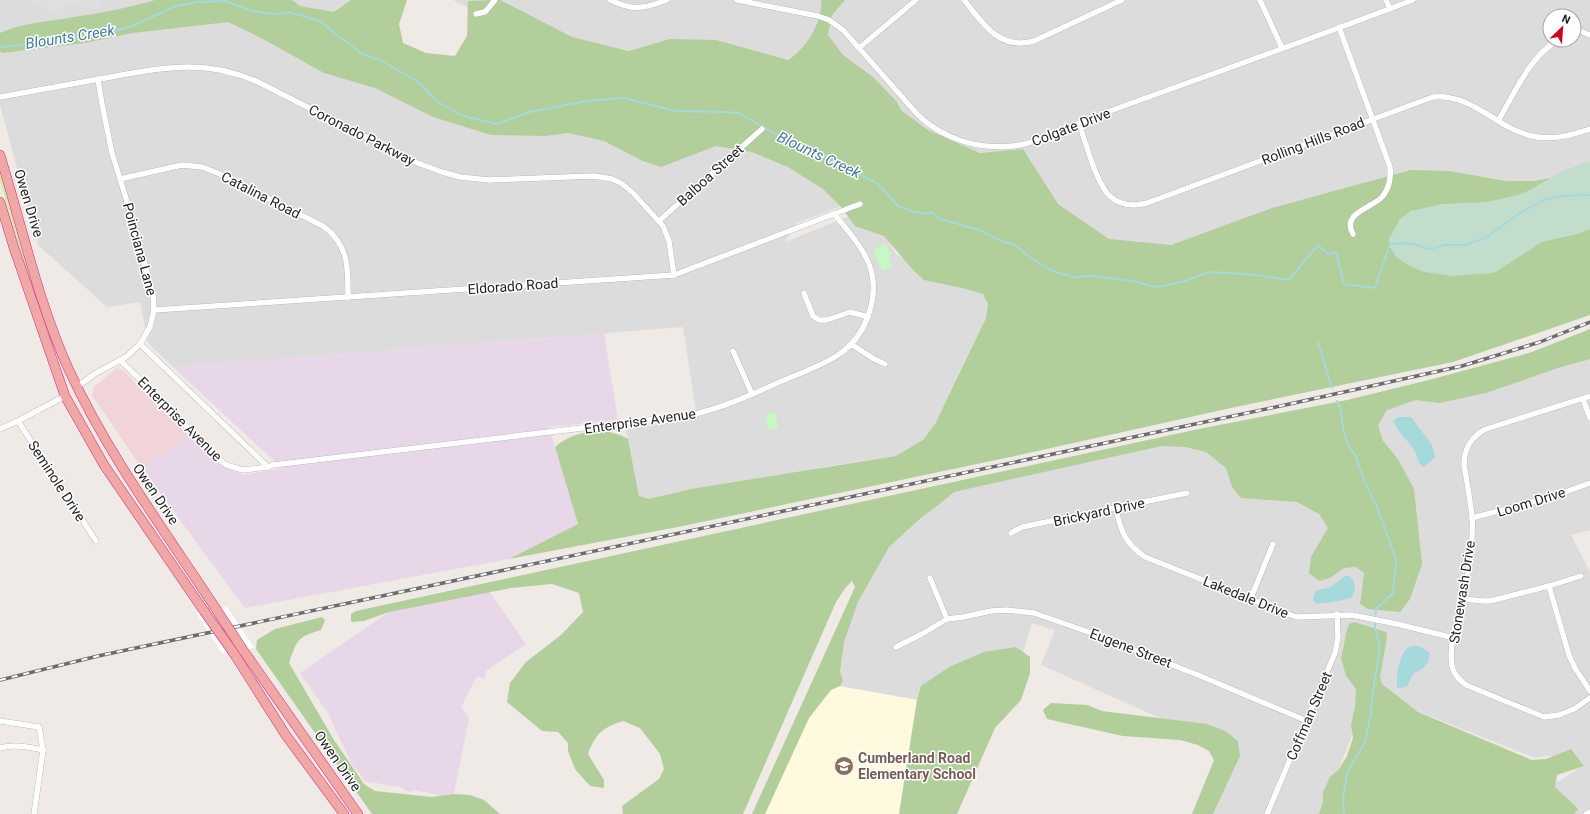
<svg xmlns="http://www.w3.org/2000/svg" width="1590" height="814" font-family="Roboto,sans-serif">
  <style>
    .residential { fill: #dddcdc; fill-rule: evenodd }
    .commercial { fill: #f0d4d8 }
    .industrial { fill: #e8d7e8 }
    .education { fill: #fef9df }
    .grass { fill: #d4e8ac }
    .forest { fill: #b2ce9a }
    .wetland { fill: #c2ddcc }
    .park { fill: #c7f8c3 }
    .parking { fill: #dfdfdf }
    .water { fill: #a6d9dc }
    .pier { fill: #fff }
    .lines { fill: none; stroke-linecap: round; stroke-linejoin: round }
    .stream { stroke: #a6d9dc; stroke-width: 2 }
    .minor-casing { stroke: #a0a0a0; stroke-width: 6 }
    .trunk-casing { stroke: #d82781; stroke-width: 10 }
    .minor { stroke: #fff; stroke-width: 5.5 }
    .trunk { stroke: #f0a8a6; stroke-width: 9 }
    .rail-casing { stroke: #6d6d6d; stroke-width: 3.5 }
    .rail { stroke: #fff; stroke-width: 2; stroke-dasharray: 6; stroke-linecap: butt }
    .trunk-bridge-casing { stroke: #d82781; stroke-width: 10; stroke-linecap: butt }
    .trunk-bridge { stroke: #f0a8a6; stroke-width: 9 }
    .labels { text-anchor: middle; stroke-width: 3; stroke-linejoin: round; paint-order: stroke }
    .street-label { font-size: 14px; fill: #1f1f1f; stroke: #fff }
    .education-label { font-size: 14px; font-weight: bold; fill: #785e54; stroke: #fff; text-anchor: start }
    .water-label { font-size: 15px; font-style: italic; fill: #437a96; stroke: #fff }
  </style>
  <rect width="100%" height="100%" fill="#efeae5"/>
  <g class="residential">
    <path d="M0 0H370L344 62 744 138 855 201 797 223 785 242 864 210 876 231 888 239 896 254 908 262 999 291 935 424 923 440 904 455 829 466 641 505 626 429 697 418 683 327 173 367 148 343 140 302 107 307 38 245 0 105Z"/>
    <path d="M453 0H1590V177L1141 257 1045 216 1023 150 980 153 928 130 901 110 495 21ZM1550 16H1574V40H1550Z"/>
    <path d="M1590 352V530L1571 535 1590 572V814H1568L1549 787 1583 766 1571 749 1553 756H1545L1535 758 1369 692 1321 814H1199L1227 748 1041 665 1055 630 1032 623 1021 660 936 681 917 700 828 684 893 505Z"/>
  </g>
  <path class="commercial" d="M117 368 124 371 190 437 141 467 92 395 94 387Z"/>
  <g class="industrial">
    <path d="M604 333 618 420 549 427 578 524 509 559 245 608 141 467 190 437 220 465 233 471 244 475 282 468 173 367Z"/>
    <path d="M489 591 526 644 486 671 484 679 477 676 461 707 469 718 453 798 413 790 412 792 403 790 404 788 365 781 350 761 328 713 300 673 389 612Z"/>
  </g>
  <path class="education" d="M828 684 917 700 899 814H755Z"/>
  <path class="grass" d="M0 167 35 286 31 288 0 181Z"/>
  <g class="forest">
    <path d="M155 0H292L300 6 334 12 351 0H407L399 24 403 43 426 53 455 56 467 36 468 1 500 0 572 37 629 51 670 39 716 40 788 60C805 50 824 20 821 0H845L832 15 828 35 843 55 873 77 897 102 901 110 928 130 980 153 1023 149 1058 204 1109 239 1171 245 1272 208 1411 170 1449 171 1506 181H1535L1590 170V315L1453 362 1240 406 1015 456 678 527 509 559 578 524 555 447C575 430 605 426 628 439L639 496 649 499 691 489 896 456 923 440 935 424 986 318 988 304 983 294 962 288 924 280 913 270 884 236 855 226 841 207 823 189 788 167 752 152 716 146 661 167 643 161 604 141 568 133 545 136 491 135 433 117 375 88 324 73 263 39 228 22 133 33 85 43 2 53 0 51V33C19 24 42 22 62 19 94 14 125 9 155 0Z"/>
    <path d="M1590 329V359L1561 367 1486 393 1439 403 1416 400 1387 410 1378 425 1383 441 1398 459 1414 489 1422 564 1410 599 1400 612 1368 609 1360 604 1364 573 1356 567 1344 568 1330 578 1319 581 1309 573 1311 557 1328 528 1319 514 1297 502 1241 498 1232 487 1226 468 1206 452 1185 447 1162 446 954 492 941 503 922 517 889 547 858 602 844 642 840 671 843 681 840 686 831 690 809 718 765 814H752L855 587 852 581 846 587 836 602 743 814H623L622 806 659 779 664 769 660 754 640 728 623 721C602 728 596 733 588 754L604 780V788L590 786 575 769 568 751V743L558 732 542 731 507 702 510 683 526 662 561 635 583 612 579 593 552 584 511 588 389 612 364 621 351 622V614L356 611 1194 430 1347 400 1429 380 1532 352Z"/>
    <path d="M322 617 325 620 321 630C297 637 297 640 289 663L334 740 364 784 375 791 432 797 454 794 470 795 484 800 500 814H372L256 649 257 640 275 629Z"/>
    <path d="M1354 622 1386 632 1387 637 1380 677 1382 684 1418 712 1532 760 1546 759 1571 749 1584 766 1557 775 1555 787C1562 795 1571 800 1578 809L1574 814H1319L1323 802V792L1330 777 1339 769 1347 756 1353 738 1351 725 1355 706 1356 689 1346 676 1341 658 1347 630 1349 624Z"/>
    <path d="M1016 647 1030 657V673L1021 700 995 728 957 814H899L917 700 921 686 949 667 984 652Z"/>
    <path d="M1051 703 1087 705 1102 711 1207 724 1225 731 1238 741 1240 756 1213 814H1192L1214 760 1209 751 1198 745 1180 740 1123 736 1047 719 1043 710Z"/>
  </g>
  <path class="wetland" d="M1590 161V229L1577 234 1542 242 1494 273 1453 276 1424 272 1410 266 1397 258 1390 247 1389 239 1400 219 1411 211 1443 204 1486 202 1518 195 1530 190 1562 171Z"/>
  <g class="park">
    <path d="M886 244 891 255 889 257 892 266 882 271 873 249Z"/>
    <path d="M775 412 778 428 769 430 765 415Z"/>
  </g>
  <path class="parking" d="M31 0H68L101 1V8L66 5 60 16 31 2Z"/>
  <g class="water">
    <path d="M1399 417H1411L1432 445 1435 457 1424 467C1418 464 1418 459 1416 453 1410 442 1398 433 1393 421Z"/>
    <path d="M1345 576H1350C1356 582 1357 591 1351 598 1343 600 1322 605 1315 603L1313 600C1315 585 1322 592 1332 586 1336 583 1340 579 1345 576Z"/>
    <path d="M1419 646 1430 653 1428 662 1422 669 1414 673 1407 686 1400 688 1397 687C1396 677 1399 653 1409 647 1412 646 1416 646 1419 646Z"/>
  </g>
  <path class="pier" d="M227 607 254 648 222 653 196 613Z"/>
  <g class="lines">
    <g class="stream">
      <path d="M0 47 82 39 130 27 176 6 198 2 225 1 250 10 263 13 277 14 289 12 320 21 333 32 363 54 382 61 410 77 421 84 438 102 461 115 496 124 530 112 587 101 624 98 675 111 725 112 739 113 794 145 834 158 844 166 878 184 898 206 914 212 928 214 932 212 940 219 979 230 1006 243 1013 244 1030 257 1052 271 1074 277 1092 276 1132 281 1157 287 1182 282 1206 273 1213 272 1257 275 1289 280 1318 245 1328 254 1336 252 1344 284 1375 288 1390 244 1402 243 1417 245 1428 249 1435 248 1444 245H1464L1485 238 1520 213 1544 200 1559 196 1590 195"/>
      <path d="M1318 342 1332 388"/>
      <path d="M1337 401 1340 408 1344 433 1349 446 1356 457 1363 478 1378 509 1396 560 1393 593 1376 609 1375 629 1380 647 1372 699 1371 713 1365 742 1347 773 1343 798 1344 814"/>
    </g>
    <defs>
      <g id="minor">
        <path d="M610 0C633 11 643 9 667 0"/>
        <path d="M737 0 818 16 829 20 843 30 918 115C943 139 979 150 1013 146 1033 144 1049 135 1067 128 1088 119 1108 112 1129 104 1224 70 1319 36 1413 0"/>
        <path d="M964 0C983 23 999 51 1034 41L1122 0"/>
        <path d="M1260 0 1282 48"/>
        <path d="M1386 0 1390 9"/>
        <path d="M476 14 485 12 495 0"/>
        <path d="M1339 27 1390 167C1391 178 1390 188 1382 197 1372 208 1341 213 1353 234"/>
        <path d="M1574 33 1580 31 1590 35"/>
        <path d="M859 48 916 0"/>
        <path d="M0 97C35 91 70 84 105 78 162 68 205 57 260 83L415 162 442 172 460 177 489 180 594 176 612 179 621 183 633 193 663 226 669 241 674 275"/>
        <path d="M1498 121C1514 94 1530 56 1558 40"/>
        <path d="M1079 123C1085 141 1097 186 1111 197 1121 206 1135 206 1147 203L1433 97C1475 94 1495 128 1532 136 1552 141 1571 135 1590 129"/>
        <path d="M120 179 182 165 202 167 220 174 323 226C349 245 348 267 348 297"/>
        <path d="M659 221 762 129"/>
        <path d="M804 293 813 316 819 320H827L850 312 868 317"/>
        <path d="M154 310 674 275 860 204"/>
        <path d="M140 344 268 467 273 465 691 415C723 408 753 394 782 381 801 373 821 366 838 355 866 337 881 296 869 264 862 246 846 229 834 214"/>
        <path d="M851 344 874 359 885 364"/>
        <path d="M733 351 752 394"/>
        <path d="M120 360 172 411 211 452 226 465 243 470 268 467"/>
        <path d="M78 386 96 373 126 357 140 344 150 327 154 310 153 294 133 221 112 153 102 104 98 79"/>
        <path d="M1590 396 1486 429C1470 437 1464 449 1464 465 1467 482 1470 499 1472 517 1474 542 1468 574 1463 599 1458 620 1448 644 1452 666 1453 674 1460 680 1466 685L1544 717 1559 715 1574 709 1590 698"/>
        <path d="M1583 399 1590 418"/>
        <path d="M18 421 96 541"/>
        <path d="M0 429 18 421 65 396"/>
        <path d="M1116 509C1121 532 1125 543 1145 557L1296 617 1352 615 1397 624 1454 638"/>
        <path d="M1472 518 1551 497 1590 483"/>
        <path d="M1011 533 1022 527 1187 493"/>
        <path d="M930 578 947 619"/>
        <path d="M1549 586 1569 655 1575 668 1590 691"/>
        <path d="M1251 598 1273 544"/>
        <path d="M1463 599 1484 601H1490L1549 586 1581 576"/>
        <path d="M896 647 922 634 947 619 963 617 991 611 1006 610 1034 613 1094 634 1198 675 1307 721"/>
        <path d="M0 721 39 727 43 750 34 814"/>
        <path d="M0 748C14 744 28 747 43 750"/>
        <path d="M1267 814 1335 653 1338 637 1337 614"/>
        <path d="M1586 814 1590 812"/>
      </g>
      <g id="trunk">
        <path d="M0 155C22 226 38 302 69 370 108 455 165 531 216 609"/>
        <path d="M0 202 14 248 65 396 104 465 204 611"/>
        <path d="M243 650 358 814"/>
        <path d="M233 652 285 734 344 814"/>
      </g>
    </defs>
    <use href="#minor" class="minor-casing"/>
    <use href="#trunk" class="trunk-casing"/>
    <use href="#minor" class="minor"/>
    <use href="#trunk" class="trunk"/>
    <defs>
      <path id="rail" d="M0 680 98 656 1285 405 1462 366 1540 342 1590 322"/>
    </defs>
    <use href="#rail" class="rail-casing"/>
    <use href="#rail" class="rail"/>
    <defs>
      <g id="trunk-bridge">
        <path d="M216 609 243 650"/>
        <path d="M204 611 233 652"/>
      </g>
    </defs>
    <use href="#trunk-bridge" class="trunk-bridge-casing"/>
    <use href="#trunk-bridge" class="trunk-bridge"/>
  </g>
  <defs>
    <symbol id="school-disc" viewBox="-11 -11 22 22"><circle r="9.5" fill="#8d6e63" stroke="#fff"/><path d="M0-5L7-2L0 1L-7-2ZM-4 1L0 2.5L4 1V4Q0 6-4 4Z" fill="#fff"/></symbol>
  </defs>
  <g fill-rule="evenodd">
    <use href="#school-disc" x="833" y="755" width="22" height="22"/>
  </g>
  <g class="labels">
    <g class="street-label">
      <text transform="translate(1071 127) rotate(-21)" y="5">Colgate Drive</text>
      <text transform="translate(362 135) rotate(27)" y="5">Coronado Parkway</text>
      <text transform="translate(1313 141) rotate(-21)" y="5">Rolling Hills Road</text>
      <text transform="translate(710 175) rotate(-42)" y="5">Balboa Street</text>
      <text transform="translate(261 195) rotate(27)" y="5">Catalina Road</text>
      <text transform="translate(29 203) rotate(73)" y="5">Owen Drive</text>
      <text transform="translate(140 249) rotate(75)" y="5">Poinciana Lane</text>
      <text transform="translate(513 286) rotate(-4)" y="5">Eldorado Road</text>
      <text transform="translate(180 419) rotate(45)" y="5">Enterprise Avenue</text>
      <text transform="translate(640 421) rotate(-8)" y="5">Enterprise Avenue</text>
      <text transform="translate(57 481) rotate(57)" y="5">Seminole Drive</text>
      <text transform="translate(156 494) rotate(56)" y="5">Owen Drive</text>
      <text transform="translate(1531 502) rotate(-17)" y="5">Loom Drive</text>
      <text transform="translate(1099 512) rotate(-12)" y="5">Brickyard Drive</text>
      <text transform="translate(1462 592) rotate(-81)" y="5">Stonewash Drive</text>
      <text transform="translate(1246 597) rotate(22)" y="5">Lakedale Drive</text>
      <text transform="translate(1131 648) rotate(21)" y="5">Eugene Street</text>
      <text transform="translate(1309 716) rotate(-67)" y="5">Coffman Street</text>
      <text transform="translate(338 761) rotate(55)" y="5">Owen Drive</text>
    </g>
    <g class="education-label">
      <text x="858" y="763">Cumberland Road<tspan x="858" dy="16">Elementary School</tspan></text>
    </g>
    <g class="water-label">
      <text transform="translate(70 37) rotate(-9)" y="5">Blounts Creek</text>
      <text transform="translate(819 155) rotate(25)" y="5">Blounts Creek</text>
    </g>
  </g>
  <g transform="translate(1562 28) rotate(25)"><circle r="19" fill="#ffffff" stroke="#a5a5a5"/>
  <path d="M0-3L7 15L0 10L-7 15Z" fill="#c90425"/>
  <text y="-6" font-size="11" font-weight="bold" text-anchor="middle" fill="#1f1f1f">N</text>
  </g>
</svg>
